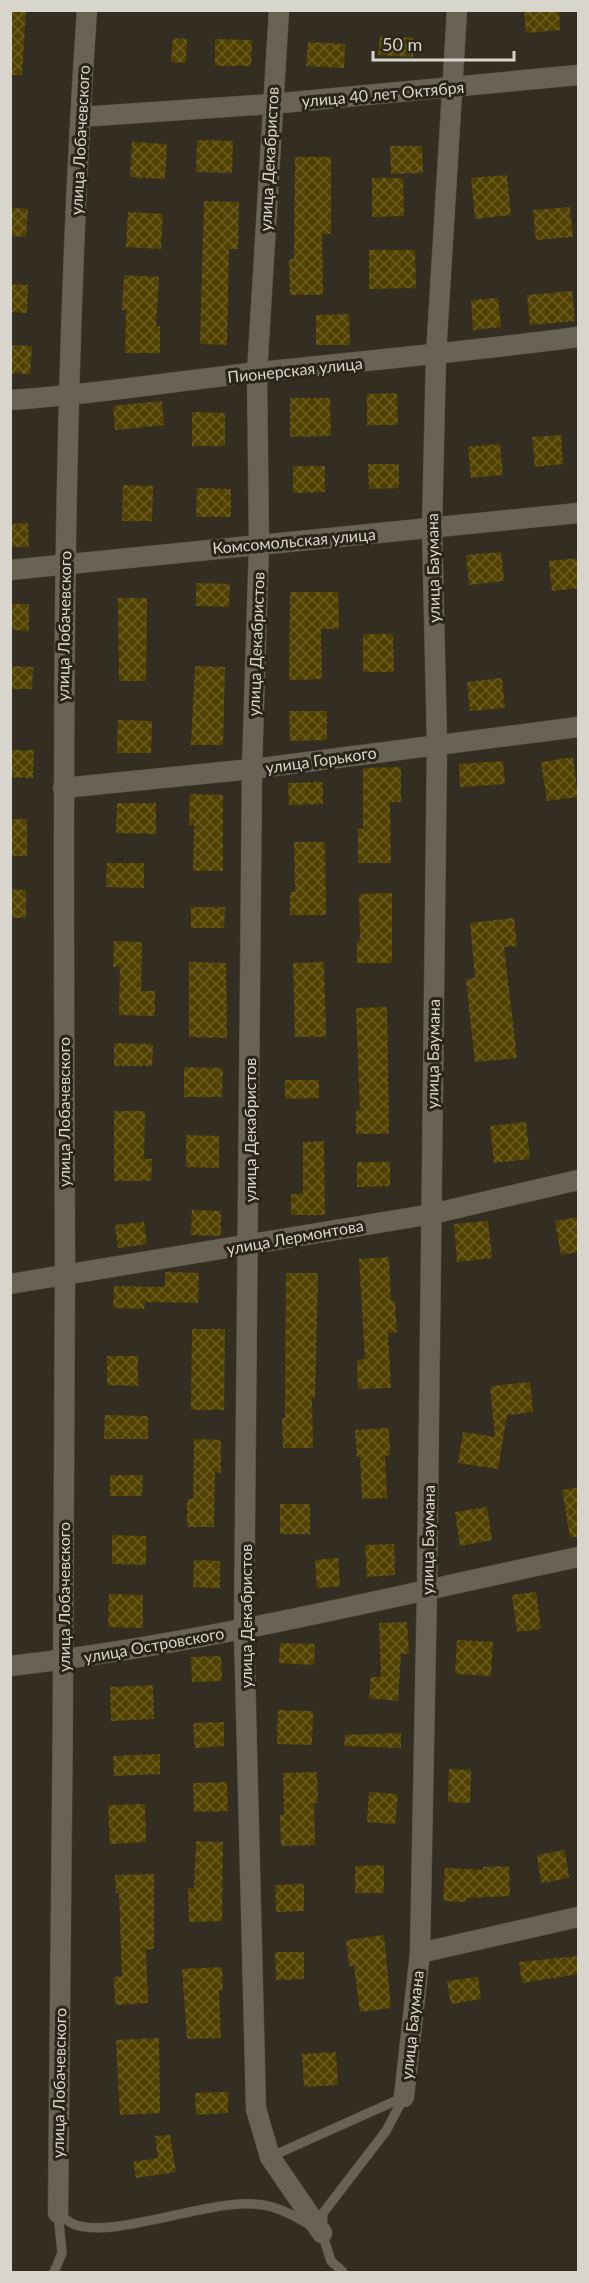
<svg xmlns="http://www.w3.org/2000/svg" width="589" height="2283" font-family="Lato,sans-serif">
  <style>
    .building { fill: url(#building-cross-hatch) }
    .lines { fill: none; stroke-linecap: round; stroke-linejoin: round }
    .service-casing { stroke: #4f4c41; stroke-width: 10 }
    .minor-casing { stroke: #4f4c41; stroke-width: 21 }
    .service { stroke: #686354; stroke-width: 9 }
    .minor { stroke: #686354; stroke-width: 20 }
    .labels { text-anchor: middle; stroke-width: 6; stroke-linejoin: round; paint-order: stroke }
    .street-label { font-size: 16px; fill: #d8d5cd; stroke: #292518 }
  </style>
  <defs>
    <pattern id="building-cross-hatch" width="8" height="8" patternUnits="userSpaceOnUse" patternTransform="scale(1.5)"><rect width="8" height="8" fill="#524200"/><path d="M0 0l8 8M0 8l8-8" fill="none" stroke="#6a5c24"/></pattern>
  </defs>
  <rect width="100%" height="100%" fill="#332e21"/>
  <g class="building">
    <path d="M10 10H26L22 75H10Z"/>
    <path d="M524 10H559L560 30 526 33Z"/>
    <path d="M380 36 414 38 413 57 378 55Z"/>
    <path d="M173 38 187 39 186 63 171 62Z"/>
    <path d="M215 39 252 40 251 66H215Z"/>
    <path d="M308 42 345 44 344 68 306 66Z"/>
    <path d="M197 140 233 141 232 173 196 172Z"/>
    <path d="M132 142 167 144 165 179 130 177Z"/>
    <path d="M390 146H422L423 173 391 174Z"/>
    <path d="M295 157H331V234H322L323 295H290L289 259H294Z"/>
    <path d="M507 175 511 215 475 219 471 178Z"/>
    <path d="M372 178H403L404 216 372 217Z"/>
    <path d="M204 201 239 202 238 249H229L227 345 200 344Z"/>
    <path d="M570 207 573 237 536 240 533 210Z"/>
    <path d="M10 208 28 209 26 237 10 236Z"/>
    <path d="M128 212 163 214 161 249 126 247Z"/>
    <path d="M369 250H415L416 288 369 289Z"/>
    <path d="M124 275 159 277 156 326H160V353H125L126 310H122Z"/>
    <path d="M10 284 28 285 27 313 10 312Z"/>
    <path d="M572 291 575 321 530 325 527 295Z"/>
    <path d="M498 298 501 327 473 330 471 300Z"/>
    <path d="M349 314 350 345H316V315Z"/>
    <path d="M10 345 32 346 30 374 10 373Z"/>
    <path d="M397 393 398 425H367V394Z"/>
    <path d="M290 398H330L331 436 290 437Z"/>
    <path d="M162 401 164 425 115 430 113 406Z"/>
    <path d="M192 412 225 413V446H192Z"/>
    <path d="M561 435 563 464 535 467 532 437Z"/>
    <path d="M500 444 503 475 471 478 468 447Z"/>
    <path d="M368 464H399V488L369 489Z"/>
    <path d="M293 466H325V492L293 493Z"/>
    <path d="M123 485 153 486 152 521H122Z"/>
    <path d="M197 488 231 489V517H196Z"/>
    <path d="M28 523 29 547H10V524Z"/>
    <path d="M501 552 504 581 469 585 466 555Z"/>
    <path d="M579 558V588L552 591 549 561Z"/>
    <path d="M196 583 230 584 229 607 196 606Z"/>
    <path d="M290 592H338L339 629H321L322 679 289 680Z"/>
    <path d="M118 598H147L146 681H119Z"/>
    <path d="M10 604H29V631L10 630Z"/>
    <path d="M363 634H393L394 672H363Z"/>
    <path d="M10 666 33 667 32 689H10Z"/>
    <path d="M195 666 225 667 223 745H191Z"/>
    <path d="M502 678 505 708 470 711 467 682Z"/>
    <path d="M289 711H327V740L290 741Z"/>
    <path d="M118 720 152 721 151 753H117Z"/>
    <path d="M10 750H34L33 778 10 777Z"/>
    <path d="M573 757 578 797 547 801 541 762Z"/>
    <path d="M503 761 505 784 460 787 459 764Z"/>
    <path d="M401 767V802H390L391 863H358V829H363V768Z"/>
    <path d="M323 782V804L289 805 288 783Z"/>
    <path d="M190 794 223 795V871H193L194 825H189Z"/>
    <path d="M117 803H156V834L116 833Z"/>
    <rect x="10" y="819" width="17" height="37"/>
    <path d="M294 842H325L326 915H290V892H295Z"/>
    <path d="M107 863H144V888L106 887Z"/>
    <path d="M10 889 26 890V918H10Z"/>
    <path d="M392 893V963H357V941H360L359 894Z"/>
    <path d="M191 907H225L224 928H191Z"/>
    <path d="M514 918 517 946 504 947 517 1058 475 1062 466 979 475 978 470 923Z"/>
    <path d="M114 941 142 942 141 991H155V1016L119 1015 120 967H113Z"/>
    <path d="M189 962 226 963 227 1038 189 1037Z"/>
    <path d="M324 962 326 1037H295L293 963Z"/>
    <path d="M387 1007 389 1134H356V1110H360L356 1008Z"/>
    <path d="M114 1043 153 1044 152 1066H114Z"/>
    <path d="M184 1067 223 1068 222 1097H184Z"/>
    <path d="M285 1080H319V1098L285 1099Z"/>
    <path d="M114 1111H145L144 1159H152L151 1181H114Z"/>
    <path d="M526 1122 530 1159 494 1163 490 1126Z"/>
    <path d="M186 1135 219 1136V1168L186 1167Z"/>
    <path d="M324 1141 325 1215H291V1194H303V1142Z"/>
    <path d="M357 1162H390V1186L357 1187Z"/>
    <path d="M192 1210 221 1211V1236L191 1235Z"/>
    <path d="M579 1217V1252L561 1255 555 1221Z"/>
    <path d="M488 1221 492 1258 457 1262 454 1224Z"/>
    <path d="M144 1222 147 1244 118 1248 115 1225Z"/>
    <path d="M389 1257 391 1301H395L397 1332 388 1333 391 1388 358 1389 357 1360 365 1359 359 1259Z"/>
    <path d="M165 1272 199 1273 198 1303 145 1302 144 1309 113 1308 114 1286 165 1287Z"/>
    <path d="M286 1273H318L315 1398H312L313 1448H283L282 1418H285Z"/>
    <path d="M192 1329H225L224 1410H191Z"/>
    <path d="M107 1356H138V1386L107 1385Z"/>
    <path d="M530 1382 533 1412 507 1415 498 1469 458 1463 463 1432 495 1437 490 1386Z"/>
    <path d="M105 1415 148 1416V1439H104Z"/>
    <path d="M389 1428 390 1455 385 1456 387 1498 362 1499 360 1457H357L355 1430Z"/>
    <path d="M194 1439 221 1440V1473L215 1472 214 1527H187V1499H193Z"/>
    <path d="M110 1475H143L142 1496H110Z"/>
    <path d="M579 1487V1537H570L562 1490Z"/>
    <rect x="280" y="1504" width="30" height="30"/>
    <path d="M487 1507 492 1540 460 1546 455 1512Z"/>
    <path d="M112 1535 146 1536V1565L112 1564Z"/>
    <path d="M394 1544 395 1575 367 1577 365 1545Z"/>
    <path d="M338 1558 340 1586 317 1588 315 1560Z"/>
    <path d="M194 1560 220 1561V1588L193 1587Z"/>
    <path d="M536 1592 541 1629 517 1632 512 1595Z"/>
    <path d="M109 1594 143 1595V1628L108 1627Z"/>
    <path d="M407 1622 409 1654H401L398 1701 369 1698 371 1677H381L379 1623Z"/>
    <path d="M457 1640 493 1642 491 1676 455 1674Z"/>
    <path d="M280 1643 315 1644 314 1665 279 1663Z"/>
    <path d="M221 1656 222 1681 192 1682 191 1657Z"/>
    <path d="M153 1685 154 1719 111 1721 110 1687Z"/>
    <path d="M278 1710 313 1711 312 1745 277 1744Z"/>
    <path d="M224 1722V1746L195 1748 193 1723Z"/>
    <path d="M401 1733V1748L344 1746 345 1735Z"/>
    <path d="M160 1754V1774L114 1776 113 1756Z"/>
    <path d="M449 1769 471 1770 470 1803 448 1802Z"/>
    <path d="M317 1772 318 1803H314L315 1845 281 1846 280 1815H284L283 1773Z"/>
    <path d="M227 1782 228 1811 194 1812 193 1783Z"/>
    <path d="M369 1792 398 1794 395 1824 367 1822Z"/>
    <path d="M145 1804 146 1842 110 1844 108 1805Z"/>
    <path d="M196 1841 223 1842 222 1921 189 1922 188 1888H194Z"/>
    <path d="M565 1850 569 1878 541 1883 537 1855Z"/>
    <path d="M384 1865V1893H355V1866Z"/>
    <path d="M509 1866 510 1896 466 1898V1902L443 1901 445 1868 483 1870V1867Z"/>
    <path d="M154 1874V1949L146 1950 148 2003 115 2005 114 1977 122 1976 119 1893H116L115 1875Z"/>
    <path d="M304 1884V1911L276 1912 275 1885Z"/>
    <path d="M384 1935 391 2008 360 2012 354 1966H349L346 1940Z"/>
    <path d="M275 1952H304V1979L276 1980Z"/>
    <path d="M579 1956V1974L522 1983 519 1962Z"/>
    <path d="M222 1967 223 1990 219 1991 221 2038 187 2039 182 1969Z"/>
    <path d="M478 1977 481 1999 451 2004 447 1981Z"/>
    <path d="M159 2038 160 2113 120 2115 116 2040Z"/>
    <path d="M336 2052 338 2085 304 2087 302 2054Z"/>
    <path d="M228 2092V2113L196 2115 195 2093Z"/>
    <path d="M170 2135 176 2172 136 2178 133 2162 158 2158 155 2136Z"/>
  </g>
  <g class="lines">
    <defs>
      <g id="service">
        <path d="M270 2157 404 2097 386 2131 323 2213 322 2233 331 2261 343 2272"/>
        <path d="M54 2272 62 2253 58 2213C62 2216 67 2221 73 2224 111 2240 206 2200 255 2204 275 2205 293 2215 310 2225"/>
      </g>
      <g id="minor">
        <path d="M279 10 257 373 259 544 252 769 244 1630 256 2109 270 2157 322 2233"/>
        <path d="M80 117 271 104 578 75"/>
        <path d="M10 400C94 395 176 381 258 372 365 361 472 351 578 337"/>
        <path d="M10 570 578 513"/>
        <path d="M63 788 252 769 578 727"/>
        <path d="M10 1284 432 1214 578 1180"/>
        <path d="M10 1666C202 1644 390 1597 578 1557"/>
        <path d="M420 1953 578 1917"/>
        <path d="M404 2097 420 1953 427 1589 437 744 432 528 436 355 457 10"/>
        <path d="M58 2213C61 1899 65 1586 65 1272 64 851 58 430 87 10"/>
      </g>
    </defs>
    <use href="#service" class="service-casing"/>
    <use href="#minor" class="minor-casing"/>
    <use href="#service" class="service"/>
    <use href="#minor" class="minor"/>
  </g>
  <g class="labels">
    <g class="street-label">
      <text transform="translate(383 94) rotate(-5)" y="6">улица 40 лет Октября</text>
      <text transform="translate(80 140) rotate(-87)" y="6">улица Лобачевского</text>
      <text transform="translate(269 159) rotate(-87)" y="6">улица Декабристов</text>
      <text transform="translate(295 370) rotate(-6)" y="6">Пионерская улица</text>
      <text transform="translate(294 541) rotate(-5)" y="6">Комсомольская улица</text>
      <text transform="translate(433 568) rotate(-91)" y="6">улица Баумана</text>
      <text transform="translate(64 626) rotate(-89)" y="6">улица Лобачевского</text>
      <text transform="translate(256 644) rotate(-88)" y="6">улица Декабристов</text>
      <text transform="translate(321 760) rotate(-8)" y="6">улица Горького</text>
      <text transform="translate(433 1054) rotate(-89)" y="6">улица Баумана</text>
      <text transform="translate(64 1112) rotate(-90)" y="6">улица Лобачевского</text>
      <text transform="translate(250 1130) rotate(-90)" y="6">улица Декабристов</text>
      <text transform="translate(295 1237) rotate(-10)" y="6">улица Лермонтова</text>
      <text transform="translate(428 1540) rotate(-89)" y="6">улица Баумана</text>
      <text transform="translate(64 1597) rotate(-90)" y="6">улица Лобачевского</text>
      <text transform="translate(246 1616) rotate(-90)" y="6">улица Декабристов</text>
      <text transform="translate(154 1645) rotate(-10)" y="6">улица Островского</text>
      <text transform="translate(412 2025) rotate(-84)" y="6">улица Баумана</text>
      <text transform="translate(59 2083) rotate(-89)" y="6">улица Лобачевского</text>
    </g>
  </g>
  <rect width="589" height="2283" fill="none" stroke="#d8d5cd" stroke-width="24"/>
  <path d="M373 51v9h141v-9" fill="none" stroke="#d8d5cd" stroke-width="3"/>
  <text x="382" y="51" font-size="18" fill="#d8d5cd" stroke="#292518" stroke-width="4.5" paint-order="stroke">50 m</text>
</svg>
